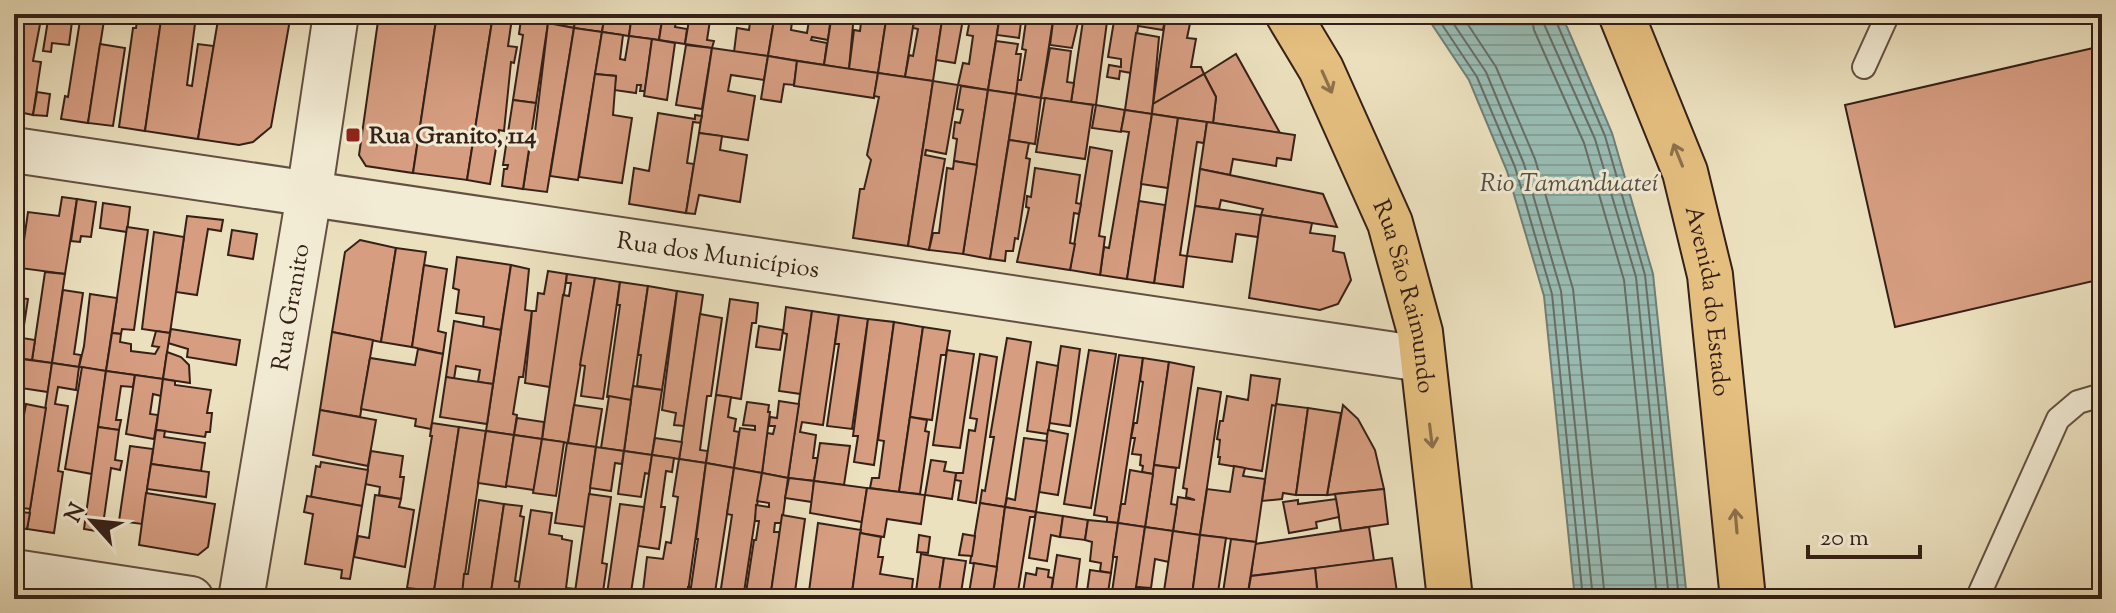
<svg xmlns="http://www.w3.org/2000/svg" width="2116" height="613" font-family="'Sorts Mill Goudy',serif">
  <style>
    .water { fill: url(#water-rules); stroke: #717e76; stroke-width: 2 }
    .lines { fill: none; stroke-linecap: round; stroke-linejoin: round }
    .shore { stroke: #676e66; stroke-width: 2 }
    .building { fill: #d69d81; stroke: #352018; stroke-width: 2 }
    .service-casing { stroke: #635042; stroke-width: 26 }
    .minor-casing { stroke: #635042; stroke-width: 48 }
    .trunk-casing { stroke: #352018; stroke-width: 48 }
    .service { stroke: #f3ecd5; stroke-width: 22 }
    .minor { stroke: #f3ecd5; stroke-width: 44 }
    .trunk { stroke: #e6c080; stroke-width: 44 }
    .oneway { stroke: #8e704c }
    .poi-dot { fill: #8f2418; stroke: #f3ecd5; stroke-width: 3 }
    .labels { text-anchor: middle; stroke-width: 6; stroke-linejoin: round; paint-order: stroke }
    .poi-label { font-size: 24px; font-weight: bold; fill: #352018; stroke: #f3ecd5; text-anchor: start }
    .street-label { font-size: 24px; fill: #352018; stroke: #f3ecd5 }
    .water-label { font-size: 26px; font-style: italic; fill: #534f47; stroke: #f3ecd5 }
  </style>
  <defs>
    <pattern id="water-rules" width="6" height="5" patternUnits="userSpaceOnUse" patternTransform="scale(2)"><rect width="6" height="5" fill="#99bdb5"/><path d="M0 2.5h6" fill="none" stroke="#84a29b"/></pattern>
  </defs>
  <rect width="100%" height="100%" fill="#ece1bf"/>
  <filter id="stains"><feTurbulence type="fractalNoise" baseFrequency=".0025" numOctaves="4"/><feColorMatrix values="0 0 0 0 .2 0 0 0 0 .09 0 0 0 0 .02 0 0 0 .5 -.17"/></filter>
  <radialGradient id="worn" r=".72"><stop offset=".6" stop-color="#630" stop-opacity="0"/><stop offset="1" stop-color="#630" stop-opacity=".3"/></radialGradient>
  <path class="water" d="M1425 14H1559L1567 27 1612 133 1653 274 1687 599H1575L1544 296 1507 171 1469 80Z"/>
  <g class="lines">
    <g class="shore">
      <path d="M1435 14 1477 77 1515 167 1552 294 1583 599"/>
      <path d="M1447 14 1486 72 1524 164 1561 291 1593 599"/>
      <path d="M1461 14 1496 67 1535 159 1573 289 1605 599"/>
      <path d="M1531 14 1534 30 1584 143 1624 280 1657 599"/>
      <path d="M1543 14 1544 24 1595 139 1636 277 1669 599"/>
      <path d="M1553 14 1605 136 1645 275 1679 599"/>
    </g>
  </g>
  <g class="building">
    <path d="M20 14H42L33 61 41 62 33 115 14 111V54Z"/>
    <path d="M49 14H73L69 45 52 43 51 52 43 51Z"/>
    <path d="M81 14H105L88 123 61 119 65 96 68 97Z"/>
    <path d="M138 14H162L145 131 119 127 133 28H136Z"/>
    <path d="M169 14H178L177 21 195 24 187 85 192 86 198 44 214 46 198 139 145 131 161 20 168 21Z"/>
    <path d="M219 14H291L271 127 253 142 239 145 198 139Z"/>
    <path d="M379 14H437L413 173 366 166 359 155Z"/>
    <path d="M437 14 493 15 467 180 413 173Z"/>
    <path d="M550 14H576L574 28 548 23Z"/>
    <path d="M576 14H605L602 32 574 28Z"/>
    <path d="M605 14H632L629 36 602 32Z"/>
    <path d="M632 14H663L659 40 629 36Z"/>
    <path d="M663 14H667L666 20 676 22 675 27 687 29 685 44 659 40Z"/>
    <path d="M690 14H711L707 40 714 41 712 48 685 44Z"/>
    <path d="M751 14H775L768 56 734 52 737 28 749 30Z"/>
    <path d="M775 14H793L791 30 807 33 810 14 831 16 828 40 812 37 811 40 827 43 824 65 768 56Z"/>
    <path d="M832 14H854L849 69 824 65Z"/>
    <path d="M862 14H887L878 73 849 69 854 30 860 31Z"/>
    <path d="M887 14H915L905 77 878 73Z"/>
    <path d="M918 14H943L933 81 905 77 909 55 913 56 918 29 913 28 915 15Z"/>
    <path d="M943 14H964L955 63 936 60Z"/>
    <path d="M971 14H1000L988 90 958 85 963 63 969 64 973 36 967 35Z"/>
    <path d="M1000 14H1022L1019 38 997 35Z"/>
    <path d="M1027 14H1054L1041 98 1016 94 1017 80H1021L1026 50 1022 49Z"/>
    <path d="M1054 14H1080L1072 48 1050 45Z"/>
    <path d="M1084 14H1108L1096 105 1071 102Z"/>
    <path d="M1110 14H1140L1131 73 1120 71 1119 79 1107 77 1109 65 1121 67V59L1108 57 1114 21 1110 20Z"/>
    <path d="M1140 14H1166L1163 30 1138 26Z"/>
    <path d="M1166 14H1192L1187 38 1196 39 1191 67H1201L1204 74 1153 104Z"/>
    <path d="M493 15 512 18 508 46 517 47 514 63 511 62 504 131 499 130 490 184 467 180Z"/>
    <path d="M521 19 548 23 536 103 513 100 523 35 519 34Z"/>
    <path d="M548 23 574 28 547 192 523 189 532 131 535 132Z"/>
    <path d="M574 28 602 32 578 180 550 176Z"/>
    <path d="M602 32 623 35 620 59 625 60 629 36 652 39 645 91H640L641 85H637L636 93 614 90 616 76 595 74Z"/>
    <path d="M1136 33 1159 37 1152 114 1125 110Z"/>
    <path d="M652 39 675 43 667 100 644 96Z"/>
    <path d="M996 41 1018 44 1016 54H1021L1016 94 988 90Z"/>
    <path d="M100 44 125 48 113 126 88 123Z"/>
    <path d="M686 45 712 48 702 109 676 105Z"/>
    <path d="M2102 46V279L1895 327 1845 105Z"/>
    <path d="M712 48 768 56 764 80 731 75 728 91 755 96 748 140 699 133Z"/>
    <path d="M1050 48 1071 51 1067 82 1074 83 1071 102 1041 98Z"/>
    <path d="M1236 54 1280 133 1213 123 1216 97 1204 74Z"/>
    <path d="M768 56 797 61 794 85 784 84 781 102 761 99Z"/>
    <path d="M797 61 878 73 874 98 794 86Z"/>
    <path d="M878 73 933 81 908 246 853 238 860 189H864L871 160 867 155 879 97 874 96Z"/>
    <path d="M595 74 616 76 613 115 632 118 622 183 579 177Z"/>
    <path d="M1204 74 1216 97 1213 123 1152 114 1153 104Z"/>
    <path d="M933 81 958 85 946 154 926 150 925 155 945 159 929 250 908 246Z"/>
    <path d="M961 86 988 90 977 165 954 161 957 139 953 138 955 122 960 123 963 110 957 109Z"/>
    <path d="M988 90 1016 94 990 259 963 254Z"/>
    <path d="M37 92 50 94 47 116 33 115Z"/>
    <path d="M1016 94 1041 98 1035 144 1009 140Z"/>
    <path d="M1045 98 1093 105 1085 159 1036 152Z"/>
    <path d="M513 100 536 103 523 189 502 186 504 169H507L508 165H503Z"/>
    <path d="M1096 105 1125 110 1121 132 1092 128Z"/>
    <path d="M1125 110 1152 114 1127 279 1100 275 1104 247 1109 248 1129 132 1121 131Z"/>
    <path d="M658 113 695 119V115L702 116 700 123 693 122 687 163 694 164 686 213 629 204 634 168 649 171Z"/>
    <path d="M1152 114 1178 118 1168 188 1141 184Z"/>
    <path d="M1178 118 1207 122 1204 143 1197 142 1180 255 1187 256 1183 287 1154 283Z"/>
    <path d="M1207 122 1295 135 1291 160 1277 158 1276 166 1233 159 1230 175 1200 169Z"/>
    <path d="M699 133 722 136 720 150 747 155 740 202 699 195 695 214 686 213Z"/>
    <path d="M1009 140 1029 143 1026 158 1030 159 1018 239 1015 238 1013 251H1006L1005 261 990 259Z"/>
    <path d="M1090 147 1112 151 1099 236 1105 237 1100 275 1070 270Z"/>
    <path d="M954 161 977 165 963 254 929 250 933 233H939L947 168 953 169Z"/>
    <path d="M1035 168 1080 175 1076 203 1081 204 1079 214 1074 213 1070 243 1075 244 1070 270 1017 262 1029 208 1026 207 1027 196 1031 197Z"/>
    <path d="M1200 169 1323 194 1337 227 1261 215 1263 209 1221 200 1219 209 1195 206Z"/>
    <path d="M62 197 77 199 65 274 20 268 28 212 59 216Z"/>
    <path d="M77 199 96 202 91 237 81 236 80 242 71 241Z"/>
    <path d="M1139 201 1165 205 1154 283 1127 279Z"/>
    <path d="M103 203 130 207 127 232 100 228Z"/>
    <path d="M1195 206 1261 215 1258 237 1236 234 1232 262 1187 256Z"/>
    <path d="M1261 215 1312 223 1310 233 1335 236 1333 251 1344 253 1351 280 1338 304 1320 310 1249 298Z"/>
    <path d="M187 216 223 220 221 231 208 229 197 295 176 292Z"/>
    <path d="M127 227 148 230 134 330 122 329 121 334 112 333Z"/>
    <path d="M232 230 257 234 253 259 228 255Z"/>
    <path d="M154 232 184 237 170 333 142 329Z"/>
    <path d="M360 240 396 248 381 342 332 332 345 252Z"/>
    <path d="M396 248 426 252 412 347 381 342Z"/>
    <path d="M457 257 511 265 501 330 483 327 484 317 456 313 459 290 453 288Z"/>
    <path d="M424 265 447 269 438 331 446 333 443 354 412 347Z"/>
    <path d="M511 265 529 269 525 310 532 311 523 377H519L513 414 517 415 514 435 486 431Z"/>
    <path d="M548 271 567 274 550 387 525 383 532 311H536L538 293 544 294Z"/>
    <path d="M45 272 65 274 52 363 32 360Z"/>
    <path d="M567 274 595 278 568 443 542 439 563 295 569 296 571 283H566Z"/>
    <path d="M595 278 620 282 603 399 581 396 585 366 580 365Z"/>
    <path d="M620 282 648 286 631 400 607 397 620 305H617Z"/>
    <path d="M648 286 677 291 662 390 637 386 641 355H638Z"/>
    <path d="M63 290 83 293 74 354 81 355 79 367 52 363Z"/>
    <path d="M677 291 703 295 684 426 674 425 676 413 662 410Z"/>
    <path d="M90 294 117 298 106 371 79 367 84 346Z"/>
    <path d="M14 297 28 299 22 338 35 340 32 360 14 358Z"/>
    <path d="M730 299 758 303 756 323H752L741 399 716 395Z"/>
    <path d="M786 307 812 311 801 394 779 391 787 334 783 333Z"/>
    <path d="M812 311 839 315 823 425 802 422 800 432 816 435 813 458H818L814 481 788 478Z"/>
    <path d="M700 314 722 318 711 396H707L700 450 708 451 706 463 679 459Z"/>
    <path d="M839 315 868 319 852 429 827 426 839 344H835Z"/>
    <path d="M868 319 894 322 874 465 854 462 858 436H853Z"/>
    <path d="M454 321 501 330 493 384 478 382 480 370 456 366 454 379 446 377Z"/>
    <path d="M894 322 923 327 899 492 870 488 872 478H879L884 441 878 440Z"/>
    <path d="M759 326 783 330 780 350 756 347Z"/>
    <path d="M923 327 950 331 946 355H941L932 420 910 417Z"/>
    <path d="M171 329 240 340 236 365 187 357 188 349 168 343Z"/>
    <path d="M156 331 170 333 163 379 106 371 112 333 121 334 120 342 131 344V351L155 354 159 347 152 346Z"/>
    <path d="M332 332 373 340 360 417 320 410Z"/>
    <path d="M1007 338 1031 342 1005 507 980 503 982 490 985 491 994 437H990Z"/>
    <path d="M1061 346 1080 349 1070 426 1049 423Z"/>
    <path d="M418 349 443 354 431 429 415 426 416 419 361 409 370 358 415 365Z"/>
    <path d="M947 350 974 354 960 448 933 445Z"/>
    <path d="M1089 350 1116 354 1091 508 1064 504Z"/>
    <path d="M167 352 181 357 189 365 190 383 163 379Z"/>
    <path d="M980 354 997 357 976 503 958 500 961 481 955 480 956 473H963L969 430 975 431 977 419 970 418Z"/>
    <path d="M1119 355 1143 358 1118 523 1107 522V517L1094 515Z"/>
    <path d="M14 358 52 363 48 392 14 387Z"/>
    <path d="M1143 358 1169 362 1153 474 1142 472 1143 466 1140 465 1141 455 1132 454 1135 438H1131L1134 423H1137L1143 382 1140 381Z"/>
    <path d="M1037 362 1058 366 1048 434 1027 431Z"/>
    <path d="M1169 362 1194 367 1179 468 1154 465Z"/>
    <path d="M52 363 79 367 76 390 58 387 55 404 68 406 58 471 63 472 54 533 27 529Z"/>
    <path d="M82 367 106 371 92 474 65 469Z"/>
    <path d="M106 371 135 375 133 387 121 386 116 420H121L119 430 98 427Z"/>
    <path d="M135 375 163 379 161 396 153 394 150 414 158 415 154 439 126 434Z"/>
    <path d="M1251 375 1280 379 1276 406 1272 405 1262 471 1219 464 1220 457H1218L1220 440 1217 439 1220 421H1223L1227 396 1248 400Z"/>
    <path d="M446 377 493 384 487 424 440 417Z"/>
    <path d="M163 379 175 381V385L211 390 207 413H212L210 432H206L205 437 156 430Z"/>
    <path d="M633 386 662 390 652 455 624 451Z"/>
    <path d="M1198 388 1221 392 1200 535 1173 531 1178 497 1195 500 1186 497 1187 489 1183 488Z"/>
    <path d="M716 395 731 397 728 417 736 419 734 431 739 432 734 468 706 463Z"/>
    <path d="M609 396 631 400 624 451 601 448Z"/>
    <path d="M779 401 799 404 788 478 762 473 767 433 773 434 775 426H769L770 417 777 418Z"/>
    <path d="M747 402 769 405 768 412H770L762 473 734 468 740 428 755 430V426L743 425Z"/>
    <path d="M26 404 46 408 30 509 14 507V419L23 420Z"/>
    <path d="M1276 404 1308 408 1296 495 1283 493 1282 499 1262 501Z"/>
    <path d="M574 405 602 409 596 447 568 443Z"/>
    <path d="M1343 405 1358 419 1375 450 1384 489 1327 495Z"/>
    <path d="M1308 408 1341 413 1327 495H1296Z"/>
    <path d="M320 410 376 420 368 466 313 455Z"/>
    <path d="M910 417 927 420 925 431 929 432 920 494 899 492Z"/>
    <path d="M517 418 544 422 542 439 514 435Z"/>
    <path d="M432 423 459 427 434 591 407 588 432 436H430Z"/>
    <path d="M98 427 119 430 115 460 122 461 120 470 111 468 102 532 84 529Z"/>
    <path d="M459 427 486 431 462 595 434 591Z"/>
    <path d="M156 430 165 431 164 437 205 443 201 471 151 464Z"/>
    <path d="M1048 430 1068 434 1058 495 1039 492Z"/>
    <path d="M486 431 514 435 506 487 478 483Z"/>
    <path d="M514 435 542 439 534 490 506 486Z"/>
    <path d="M655 438 682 442 679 459 652 455Z"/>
    <path d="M1024 438 1047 441 1036 512 1005 507 1007 498 1015 500Z"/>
    <path d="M542 439 564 442 556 496 533 493Z"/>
    <path d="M567 443 596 447 585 527 555 523Z"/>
    <path d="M820 443 850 446 844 485 814 481Z"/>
    <path d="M130 446 153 449 142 524 119 521Z"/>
    <path d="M596 447 624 451 622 464 615 463 611 491 590 488Z"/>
    <path d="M371 451 403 456 400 477H404L401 499 379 495 380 487 365 484Z"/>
    <path d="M624 451 652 455 649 474 645 473 641 497 618 494Z"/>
    <path d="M652 455 674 458 672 472 666 471 661 507H665L659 549 638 546Z"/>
    <path d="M679 459 706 463 687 599H630L632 590 643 591 647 557 663 559 666 542 671 543 678 497 673 496Z"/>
    <path d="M931 460 946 462 944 471 956 473 952 499 925 495Z"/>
    <path d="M321 462 368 470 362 506 311 497 316 466 320 467Z"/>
    <path d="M706 463 734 468 714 599H687L688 587H691L698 539H696Z"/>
    <path d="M151 464 209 472 206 497 147 489Z"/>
    <path d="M1154 465 1176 468 1171 504 1177 505 1173 531 1145 527Z"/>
    <path d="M1234 466 1245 468 1243 476 1265 479 1256 542 1200 535 1207 489 1230 492Z"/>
    <path d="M734 468 762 473 743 599H714V594L720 595 732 515 727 514Z"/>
    <path d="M1130 470 1153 474 1145 527 1118 523 1121 504H1125Z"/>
    <path d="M762 473 788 478 782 523H775L774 532H780L770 599H745L754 540H756L759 521H755L756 505 769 507V503L757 501Z"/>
    <path d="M789 478 814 481 812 502 785 498Z"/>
    <path d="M814 481 867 488 862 522 810 513Z"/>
    <path d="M867 488 925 495 921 524 887 519 884 537 860 533Z"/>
    <path d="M1384 489 1388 524 1341 531 1335 494Z"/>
    <path d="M146 493 215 504 208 547 198 555 139 545Z"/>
    <path d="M589 494 611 497 602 563 607 564 602 599H574Z"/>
    <path d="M375 495 401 499 399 507 414 510 405 567 354 557 358 536 369 538Z"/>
    <path d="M307 496 362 506 350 579 341 578 342 570 305 564 313 514 304 512Z"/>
    <path d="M1336 499 1339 517 1316 522 1317 528 1289 533 1283 502 1298 500V504Z"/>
    <path d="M479 500 504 504 490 599 462 595 464 574H468Z"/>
    <path d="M980 503 1005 507 997 567 970 563Z"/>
    <path d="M504 504 522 506 520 516 524 517 515 581 520 582 517 599H490Z"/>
    <path d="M620 504 644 507 630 599H602L603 594H607Z"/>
    <path d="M1005 507 1036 512 1035 517H1030L1017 598 993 595Z"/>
    <path d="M531 510 552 513 549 534 562 536V539L572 541 566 588 575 589 574 599H517Z"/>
    <path d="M15 511 30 513 27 529 14 527Z"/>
    <path d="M1036 512 1063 516 1060 537 1051 535 1047 561 1029 558Z"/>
    <path d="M782 515 805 519 794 599H770Z"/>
    <path d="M1063 516 1088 520 1085 540 1060 537Z"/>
    <path d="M1088 520 1118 523 1111 573 1100 571 1101 563 1090 561 1092 542 1085 540Z"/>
    <path d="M818 523 861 530 851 599H808Z"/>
    <path d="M1118 523 1145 527 1135 599H1111L1117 557H1113Z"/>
    <path d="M1145 527 1173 531 1169 562 1155 559 1151 588 1136 587Z"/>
    <path d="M1369 527 1374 561 1251 576 1255 544Z"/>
    <path d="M1173 531 1200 535 1192 595 1164 591Z"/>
    <path d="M860 533 881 537 878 557H883L880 574 913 579 911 597 854 599 855 593H852Z"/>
    <path d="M963 534 975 536 972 556 959 555Z"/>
    <path d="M919 535 930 537 928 553 917 552Z"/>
    <path d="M1200 535 1226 538 1217 599 1192 595Z"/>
    <path d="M1231 539 1256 542 1247 599H1222Z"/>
    <path d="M921 554 944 558 938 599H915Z"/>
    <path d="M1057 555 1080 559 1075 599H1050Z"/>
    <path d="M944 558 966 561 960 599H938Z"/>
    <path d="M1392 558 1398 599H1318L1315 568Z"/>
    <path d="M974 563 997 567 992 599H968Z"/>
    <path d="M1037 568 1049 570 1048 577 1053 578 1050 599H1022L1026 573 1036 575Z"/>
    <path d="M1315 568 1318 599H1247L1251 576Z"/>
    <path d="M1090 570 1111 573 1107 599H1086Z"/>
    <path d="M1136 587 1164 591 1163 599H1135Z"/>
    <path d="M1164 591 1192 595 1191 599H1163Z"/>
  </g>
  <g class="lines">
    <defs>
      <g id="service">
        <path d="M1864 67 1888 14"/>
        <path d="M1977 599 2058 419 2078 402 2102 395"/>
      </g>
      <g id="minor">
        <path id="s1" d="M14 150 1422 359"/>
        <path d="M14 572 191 599"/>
        <path id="s2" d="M241 599 309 195 336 14"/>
      </g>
      <g id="trunk">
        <path id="s3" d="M1288 14 1321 69 1390 223 1420 332 1450 599"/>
        <path id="s4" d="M1621 14 1685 172 1710 275 1743 599"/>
      </g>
    </defs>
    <use href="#service" class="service-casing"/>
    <use href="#minor" class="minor-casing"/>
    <use href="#trunk" class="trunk-casing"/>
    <use href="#service" class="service"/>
    <use href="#minor" class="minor"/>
    <use href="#trunk" class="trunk"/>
  </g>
  <defs><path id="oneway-shaft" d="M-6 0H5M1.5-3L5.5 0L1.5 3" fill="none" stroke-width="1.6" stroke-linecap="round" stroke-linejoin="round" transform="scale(2)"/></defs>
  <g class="oneway">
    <use href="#oneway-shaft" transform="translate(1327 82) rotate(66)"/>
    <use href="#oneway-shaft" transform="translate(1678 155) rotate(-112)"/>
    <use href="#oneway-shaft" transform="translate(1431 436) rotate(83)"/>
    <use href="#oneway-shaft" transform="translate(1736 521) rotate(-95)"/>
  </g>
  <rect class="poi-dot" x="345" y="127" width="16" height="16" rx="4"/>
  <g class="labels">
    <g class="poi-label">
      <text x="369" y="143">Rua Granito, 114</text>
    </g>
    <g class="street-label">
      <text dy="8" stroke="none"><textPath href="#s1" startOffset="712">Rua dos Municípios</textPath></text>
      <text dy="8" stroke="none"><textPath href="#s3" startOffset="308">Rua São Raimundo</textPath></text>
      <text dy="8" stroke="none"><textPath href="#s4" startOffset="302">Avenida do Estado</textPath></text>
      <text dy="8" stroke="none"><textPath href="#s2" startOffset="296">Rua Granito</textPath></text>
    </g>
    <g class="water-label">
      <text x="1569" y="191">Rio Tamanduateí</text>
    </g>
  </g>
  <rect width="2116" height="613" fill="none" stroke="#ece1bf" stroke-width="48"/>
  <rect x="16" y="16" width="2084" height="581" fill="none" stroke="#352018" stroke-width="4"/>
  <rect x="24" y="24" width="2068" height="565" fill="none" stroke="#352018" stroke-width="2"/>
  <g transform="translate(92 521) rotate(297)" stroke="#f3ecd5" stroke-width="6" paint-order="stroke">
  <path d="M0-6L14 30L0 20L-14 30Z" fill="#352018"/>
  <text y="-12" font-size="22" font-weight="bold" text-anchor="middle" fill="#352018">N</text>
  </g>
  <path d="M1808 545v12h112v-12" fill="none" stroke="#352018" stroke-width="4"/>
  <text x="1820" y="545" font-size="24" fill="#352018" stroke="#f3ecd5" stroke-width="6" paint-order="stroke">20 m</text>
  <rect width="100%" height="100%" filter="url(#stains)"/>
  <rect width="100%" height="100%" fill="url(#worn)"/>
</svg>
